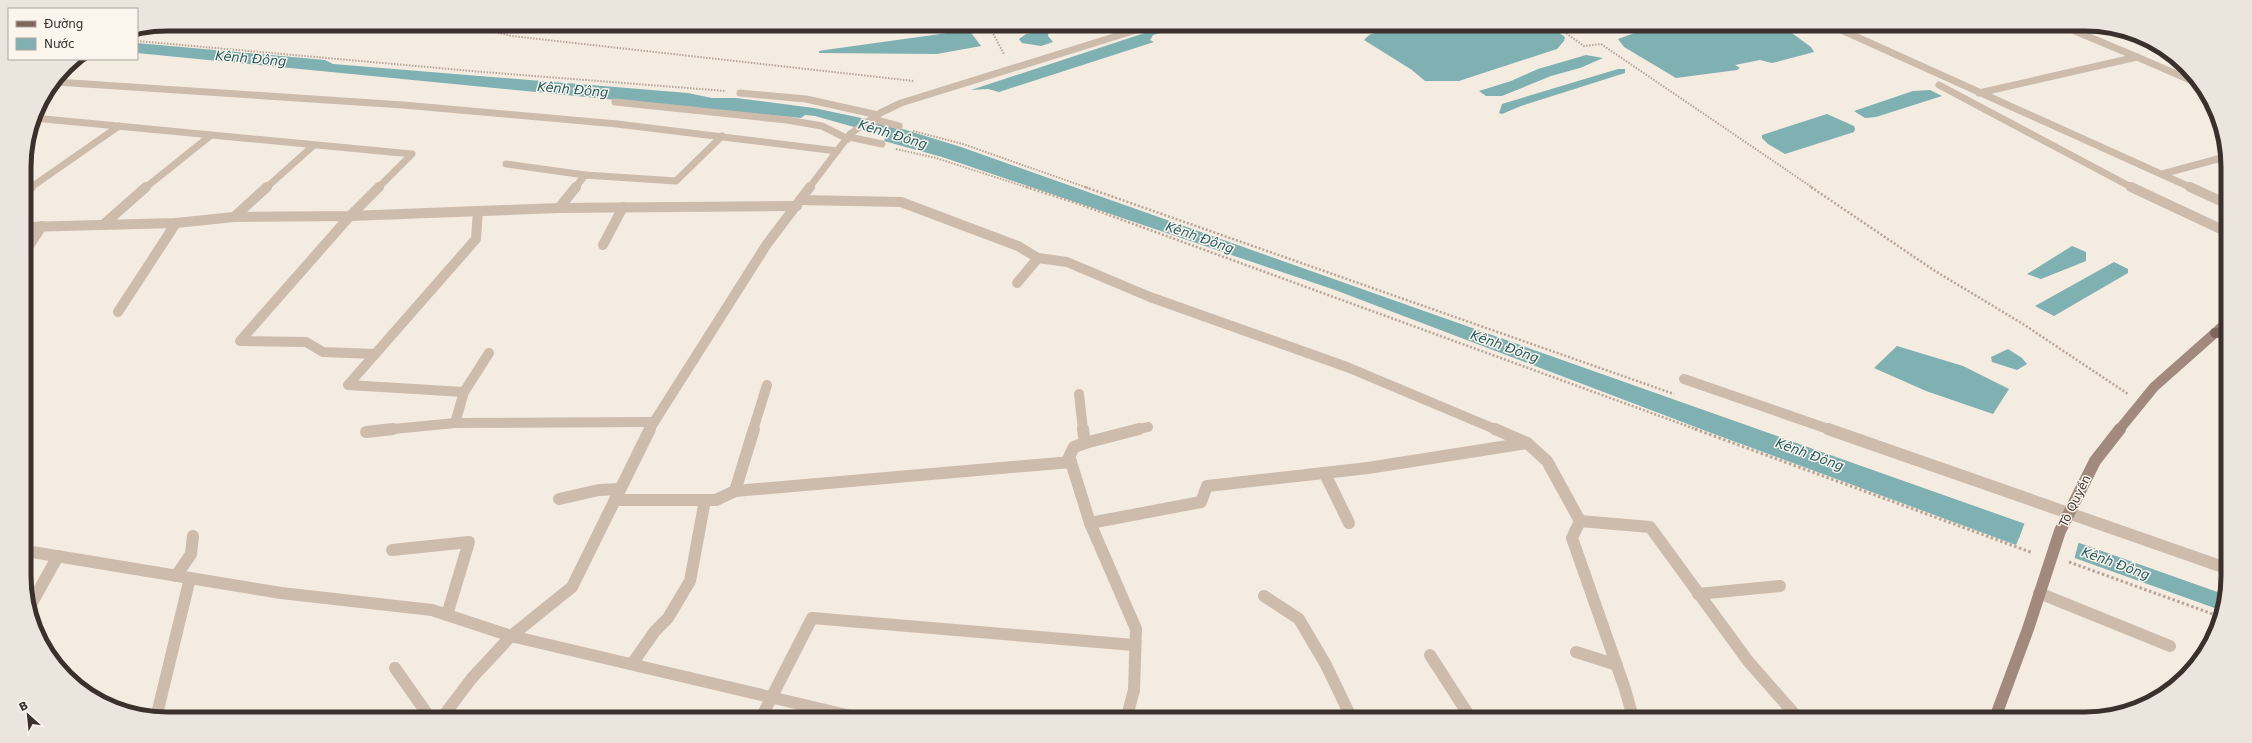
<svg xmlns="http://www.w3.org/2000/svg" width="2252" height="743" font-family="'DejaVu Sans',sans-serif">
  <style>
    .water { fill: #7fb0b2 }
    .pier { fill: #f4ebe1 }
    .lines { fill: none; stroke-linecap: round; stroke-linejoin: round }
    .path-far2 { stroke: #b9a596; stroke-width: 2; stroke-dasharray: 1.5 1.5; stroke-linecap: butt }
    .path-far1 { stroke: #b9a596; stroke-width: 2.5; stroke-dasharray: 2 2; stroke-linecap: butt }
    .path { stroke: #b9a596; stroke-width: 3; stroke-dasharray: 2.5 2.5; stroke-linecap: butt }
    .lane-far2 { stroke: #cdbbac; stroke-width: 7 }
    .lane-far1 { stroke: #cdbbac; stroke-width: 10 }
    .lane { stroke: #cdbbac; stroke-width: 12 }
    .street-far2 { stroke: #cdbbac; stroke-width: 7 }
    .street-far1 { stroke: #cdbbac; stroke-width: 10 }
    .street { stroke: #cdbbac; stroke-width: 12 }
    .secondary-far1 { stroke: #a18a7d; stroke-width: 10 }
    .secondary { stroke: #a18a7d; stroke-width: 12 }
    .primary { stroke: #7d675c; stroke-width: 10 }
    .labels { text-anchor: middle; stroke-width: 3; stroke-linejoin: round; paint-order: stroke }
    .street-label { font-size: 12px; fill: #3b302b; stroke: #fbf5ee }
    .water-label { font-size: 13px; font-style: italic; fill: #1f5a5e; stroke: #fbf5ee }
    .rim { fill: none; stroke: #3b302b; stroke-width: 5 }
  </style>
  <rect width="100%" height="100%" fill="#f4ebe1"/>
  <g class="water">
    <path d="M235 24C213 35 188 28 164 25Z"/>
    <path d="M1163 27H1179L1153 35 1150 40 1154 42 999 92 988 89 971 90Z"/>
    <path d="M1391 27H1551L1565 37 1564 41 1557 49 1459 81H1425L1412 70 1364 40 1369 35Z"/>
    <path d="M1634 28H1641L1649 32 1662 28H1785L1811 47 1814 52 1772 63 1760 60 1735 65 1740 68 1737 70 1676 78 1624 47 1618 39 1640 31Z"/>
    <path d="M969 30 981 46 937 54 819 53V51L825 50Z"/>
    <path d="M1049 30 1048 36 1053 42 1041 46 1022 43 1019 39 1026 34Z"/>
    <path d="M137 43 325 60 333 64 688 93 712 98H736L814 108 880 122 961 147 2223 594V611L2019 538 2016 545 1706 431 1335 290 942 157 884 141 886 136 815 116 805 115 801 118 137 53Z"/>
    <path d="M1586 55 1603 58 1580 68 1551 76 1502 96H1486L1479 91 1511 81 1538 69Z"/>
    <path d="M1618 69H1625V73L1521 106 1502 114 1499 113 1502 104Z"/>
    <path d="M1930 90 1942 96 1876 117 1865 118 1854 111 1913 91Z"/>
    <path d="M1827 114 1854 126 1855 129 1854 132 1785 154 1768 144 1762 138V135Z"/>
    <path d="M2072 246 2086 252V261L2041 279 2027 274Z"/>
    <path d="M2114 262 2128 269V273L2054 316 2035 306Z"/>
    <path d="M1897 346 1963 366 2009 389 1993 414 1926 391 1874 368Z"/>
    <path d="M2008 349 2022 358 2027 364 2017 370 1992 362 1991 357Z"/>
  </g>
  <path class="pier" d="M2025 522 2079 541 2074 560 2020 541 2016 547Z"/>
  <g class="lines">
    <g class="path-far2">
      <path d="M424 25 486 30 495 25"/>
      <path d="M989 26 1004 54"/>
      <path d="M1559 28 1584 46 1601 44 1813 188"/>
      <path d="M486 30 512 36 914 81"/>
      <path d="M137 41 483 72 726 91"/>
      <path d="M913 131 963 144 1088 188"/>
      <path d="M896 149 936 158 1029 188"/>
    </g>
    <g class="path-far1">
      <path d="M1026 187 1076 203 1698 430"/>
      <path d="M1085 187 1674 394"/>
      <path d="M1811 187 1935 271 2023 324 2128 394"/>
    </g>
    <g class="path">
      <path d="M1695 429 2033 553"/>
      <path d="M2069 562 2221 617"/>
    </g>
    <g class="lane-far2">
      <path d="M1837 28 2192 188"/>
      <path d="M2070 29 2137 57"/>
      <path d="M1979 93 2137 57 2197 83"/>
      <path d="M2162 174 2225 157"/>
    </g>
    <g class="lane-far1">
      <path d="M2190 187 2225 203"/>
      <path d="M1684 379 1831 430"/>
    </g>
    <path class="lane" d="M1828 429 2223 567"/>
    <g class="street-far2">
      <path d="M56 82 403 105 617 124 837 151"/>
      <path d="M1939 85 2133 188"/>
      <path d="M740 93 806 99 878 115"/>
      <path d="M615 102 787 120 822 126 848 139"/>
      <path d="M34 118 412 154 378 188"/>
      <path d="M872 119 899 126"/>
      <path d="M849 137 882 144"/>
      <path d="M506 164 585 175"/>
      <path d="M30 188 119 126"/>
      <path d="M145 188 210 136"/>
      <path d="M266 188 314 145"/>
      <path d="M575 188 585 175 676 181 722 136"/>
      <path d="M809 188 850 134 880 113 901 103 1149 26"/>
    </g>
    <g class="street-far1">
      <path d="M2131 187 2225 231"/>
      <path d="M24 192 31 187"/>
      <path d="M800 200 901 202 1018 246 1038 258 1067 262 1150 297 1347 367 1497 430"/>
      <path d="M559 208 576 187"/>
      <path d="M478 211 476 239 348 385 464 392 455 423 653 422"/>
      <path d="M234 217 267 187"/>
      <path d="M103 225 146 187"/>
      <path d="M25 227 176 223 234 217 350 216 559 208 797 206"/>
      <path d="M603 245 623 207"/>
      <path d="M25 252 42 226"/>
      <path d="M1017 283 1038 258"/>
      <path d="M118 312 176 223"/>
      <path d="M375 354 323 352 306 342 240 341 350 216 379 187"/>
      <path d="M464 392 489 353"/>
      <path d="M1079 394 1083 430"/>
      <path d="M383 430 455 423"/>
      <path d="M649 430 767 244 810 187"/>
      <path d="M753 430 767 385"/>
      <path d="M1135 430 1148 427"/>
    </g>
    <g class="street">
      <path d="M1495 429 1527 443 1547 461 1580 521 1572 538 1625 689 1632 714 1626 718"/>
      <path d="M366 432 393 429"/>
      <path d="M1085 443 1139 429"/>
      <path d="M1071 462 1069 457 1074 447 1085 443 1083 429"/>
      <path d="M1325 474 1349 523"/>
      <path d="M735 491 754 429"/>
      <path d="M559 499 599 490 620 489"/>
      <path d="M615 500H716L735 491 1071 462 1090 523 1136 629 1134 690 1127 716"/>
      <path d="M1580 521 1650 527 1748 661 1798 718"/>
      <path d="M1090 523 1201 502 1207 486 1368 468 1527 443"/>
      <path d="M392 550 469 542 447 615"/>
      <path d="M26 551 281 593 432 610 511 636 851 716"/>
      <path d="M176 576 191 554 193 536"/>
      <path d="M2039 593 2170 646"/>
      <path d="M1698 594 1780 586"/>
      <path d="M1264 596 1299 619 1326 665 1351 717"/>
      <path d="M29 608 58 556"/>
      <path d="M1576 652 1617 665"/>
      <path d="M1430 655 1470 717"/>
      <path d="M632 664 655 631 668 618 690 581 705 500"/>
      <path d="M395 668 428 715"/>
      <path d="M157 714 190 578"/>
      <path d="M444 715 472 678 511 636 572 587 650 429"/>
      <path d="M762 716 812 618 1134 645"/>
    </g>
    <path class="secondary-far1" d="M2119 430 2154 387 2224 325"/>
    <path class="secondary" d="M1995 718 2028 629 2060 531 2095 461 2120 429"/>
    <path class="primary" d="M2215 333 2224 332"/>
  </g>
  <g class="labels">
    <g class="street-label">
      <text transform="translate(2075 501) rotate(-64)" y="4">Tô Quyền</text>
    </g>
    <g class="water-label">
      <text transform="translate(251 58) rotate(5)" y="5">Kênh Đông</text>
      <text transform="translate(573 89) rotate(5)" y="5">Kênh Đông</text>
      <text transform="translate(893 134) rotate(17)" y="5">Kênh Đông</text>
      <text transform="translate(1200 237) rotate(19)" y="5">Kênh Đông</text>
      <text transform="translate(1505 346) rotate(20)" y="5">Kênh Đông</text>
      <text transform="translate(1810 454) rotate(20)" y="5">Kênh Đông</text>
      <text transform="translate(2116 563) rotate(20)" y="5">Kênh Đông</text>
    </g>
  </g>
  <path d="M0 0H2252V743H0ZM167 31H2085A136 136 0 0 1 2221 167V576A136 136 0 0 1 2085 712H167A136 136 0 0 1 31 576V167A136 136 0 0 1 167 31Z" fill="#ece5de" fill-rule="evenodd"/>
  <path class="rim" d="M167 31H2085A136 136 0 0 1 2221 167V576A136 136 0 0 1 2085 712H167A136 136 0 0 1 31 576V167A136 136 0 0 1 167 31Z"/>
  <rect x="8" y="8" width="130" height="52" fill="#fbf5ee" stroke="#aea6a0"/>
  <rect x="16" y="21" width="20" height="6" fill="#7d675c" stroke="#aea6a0"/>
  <text x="44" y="28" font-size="12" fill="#3b302b">Đường</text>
  <rect x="16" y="38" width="20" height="12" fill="#7fb0b2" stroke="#aea6a0"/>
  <text x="44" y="48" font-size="12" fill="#3b302b">Nước</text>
  <g transform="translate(28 715) rotate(333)" stroke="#fbf5ee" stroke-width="3" paint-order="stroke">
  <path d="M0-3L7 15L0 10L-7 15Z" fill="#3b302b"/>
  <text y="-6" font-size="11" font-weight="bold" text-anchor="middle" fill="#3b302b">B</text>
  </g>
</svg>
